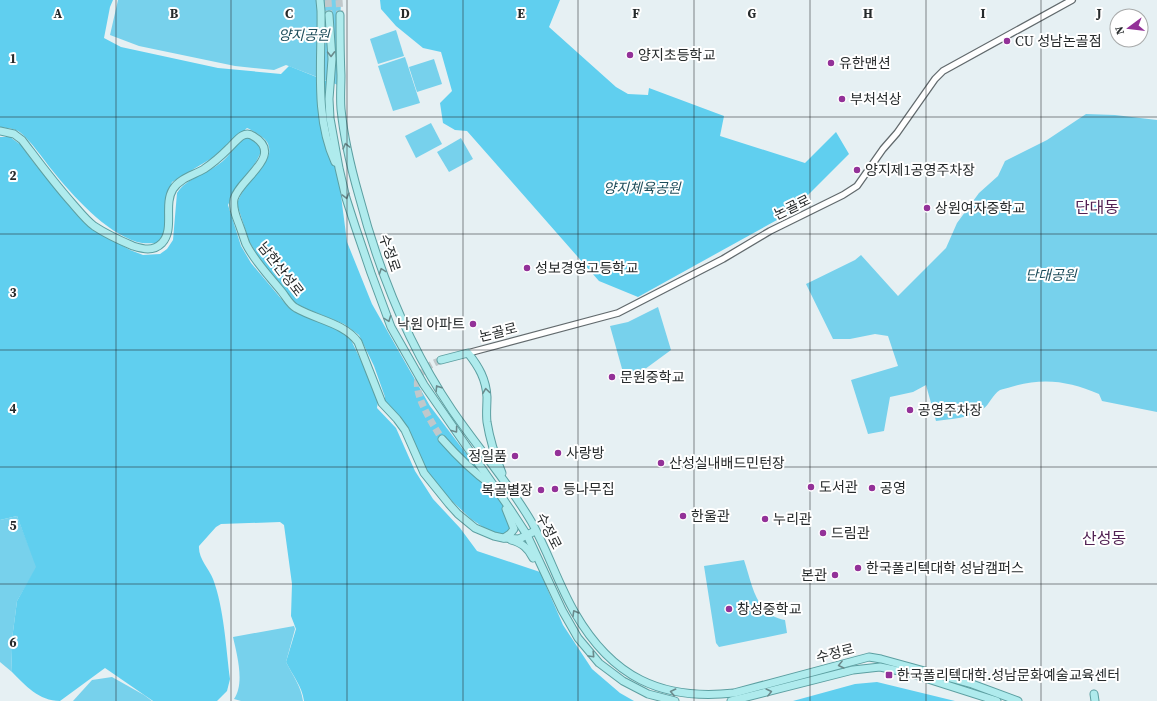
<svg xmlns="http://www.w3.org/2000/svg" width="1157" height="701" font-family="'Source Serif 4','Noto Sans KR',serif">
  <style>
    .green { fill: #77d1ec }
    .forest { fill: #60cfef }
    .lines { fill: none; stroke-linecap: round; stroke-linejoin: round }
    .major-tunnel { stroke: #c0c8cb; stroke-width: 7; stroke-dasharray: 7 3.5; stroke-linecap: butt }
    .minor-casing { stroke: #626a6d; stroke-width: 8 }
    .major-casing { stroke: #5c9fa1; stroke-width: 9 }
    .minor { stroke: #fff; stroke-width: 5.5 }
    .major { stroke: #afebed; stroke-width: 7 }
    .oneway { stroke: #6a8a8c }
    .grid { fill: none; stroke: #262a2b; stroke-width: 1; stroke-opacity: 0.55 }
    .poi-dot { fill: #933198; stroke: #fff; stroke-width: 1.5 }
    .labels { text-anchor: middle; stroke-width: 4; stroke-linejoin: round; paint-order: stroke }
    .park-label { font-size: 14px; font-style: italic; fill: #1e4d5b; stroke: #fff }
    .poi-label { font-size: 14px; fill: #262a2b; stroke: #fff; text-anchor: start }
    .street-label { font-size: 14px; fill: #262a2b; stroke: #fff }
    .quarter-label { font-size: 16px; fill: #522254; stroke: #fff }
    .grid-label { font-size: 13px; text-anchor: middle; font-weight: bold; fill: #262a2b; stroke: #fff; stroke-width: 4; stroke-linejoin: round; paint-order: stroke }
  </style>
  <rect width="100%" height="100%" fill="#e6f0f3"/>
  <g class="green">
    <path d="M118 0H341L338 85 286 65 274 70 235 66 139 46 110 35Z"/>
    <path d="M396 30 404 56 378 64 370 39Z"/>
    <path d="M405 57 420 103 393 111 378 66Z"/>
    <path d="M434 59 442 84 417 92 409 67Z"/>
    <path d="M1086 114 1115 115 1157 120V412L1102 401 1099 394C1069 381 1043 377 1011 387 1008 388 1003 389 1000 390 992 395 990 404 983 409 970 418 951 419 936 421L926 385 913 392 890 397 884 431 868 434 851 380 898 366 888 336 875 334 850 339H833L806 284 855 260 861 255 898 296 946 248 957 223 979 193 998 176 1005 161 1047 140Z"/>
    <path d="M431 123 442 144 416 158 405 136Z"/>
    <path d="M461 138 473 159 449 172 437 152Z"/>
    <path d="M658 307 671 350 626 383 610 326 628 322Z"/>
    <path d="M17 516 37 567 17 601 11 647 12 672 0 662V520Z"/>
    <path d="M744 560C752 583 755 615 785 620L787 633 719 647 716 643 704 566Z"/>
    <path d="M294 626 295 629 286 662C293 676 301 686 303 701H241L234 699C245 683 237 655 233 637Z"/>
    <path d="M112 677 144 695 152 701H73L92 680Z"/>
  </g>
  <g class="forest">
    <path d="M0 0H113L110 7 104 38 121 47 218 68 281 74 289 66 329 82 331 119 347 242 372 304 430 406 499 497 513 522 512 532 500 535 486 529 471 519 452 501 437 485 423 467 418 452 384 403 385 397 374 366 359 335 344 324 307 309 296 304 259 258 249 241 237 204C243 184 263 171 269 154 270 150 269 145 267 142 264 137 252 130 247 128L212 158 172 182 168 193 164 234 159 243C152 243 144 244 137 242 105 232 73 196 52 170 44 160 28 137 18 131 12 128 6 128 0 127Z"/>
    <path d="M380 0H560L549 27 616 87 628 94 648 95 649 88 724 116 720 136 805 163 836 132 849 154 807 196 804 205 638 297 599 281 467 131 455 130 443 123 440 103 452 91 441 52 423 48 396 26 381 9Z"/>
    <path d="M249 136 258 142 260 149V154L256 162 234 192 228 205 241 246 251 263 289 308 299 314 337 329 351 340 366 371 378 401 377 408 396 428 415 471 433 499 460 528 477 551 540 572 563 625 592 669 620 693 634 701H304C302 686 293 676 286 662L296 629 291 616 292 584 284 525 280 522 221 524 216 527 199 546C198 558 209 569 213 579 224 608 226 648 230 679L227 691 217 701H153L105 668 60 701C39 701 25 685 12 672L11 647 17 601 36 567 17 516 0 520V137H10L21 145 34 163 79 217 96 231 130 250 143 255 160 254 167 249 173 240 177 193C187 177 211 173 225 159 233 151 238 141 249 136Z"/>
    <path d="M877 682 955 701H793L855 684Z"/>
  </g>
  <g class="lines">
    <g class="major-tunnel">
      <path d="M328 0 329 15"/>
      <path d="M339 0 340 15"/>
      <path d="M441 360C432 364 423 368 419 377 411 392 434 426 442 439"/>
    </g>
    <defs>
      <path id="minor" d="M468 353 618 313 723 259 770 231 843 195 857 186 883 149 897 133 935 79 943 71 1072 0"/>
      <g id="major">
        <path d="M320 0 321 11C322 60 314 117 335 162"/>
        <path d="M329 15 332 59 329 99 330 118 339 168 346 198 355 226 371 273 391 327 424 385 510 509 527 535 562 610 578 638 599 663 623 681 648 694 675 701"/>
        <path d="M340 15C340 35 340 55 341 75 341 86 340 98 341 109 344 139 351 168 359 196 379 272 408 345 452 410 478 448 508 482 531 521 548 551 558 584 575 613 612 677 661 701 734 693L869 657 881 659 972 684 1018 701"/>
        <path d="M0 131 14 134 22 140C38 161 54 183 72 203 79 211 86 220 94 226 106 234 119 240 133 246 143 249 153 252 162 243 175 229 163 205 173 189 180 178 194 175 204 169 213 163 221 156 228 149 235 143 243 129 253 136 286 155 239 179 234 199 232 209 237 218 240 227 242 232 244 239 246 244 255 262 270 277 282 292 286 297 290 305 296 308 317 320 344 323 358 342L382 403 397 419 405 430 424 473 449 504 458 514 475 528 494 536 503 538 519 539 535 531"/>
        <path d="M441 360 468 353C479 367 486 379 487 397 487 406 486 414 487 422 490 441 495 456 502 473"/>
        <path d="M442 439C457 456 472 471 490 484"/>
        <path d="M504 538 510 534 514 529 506 509"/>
        <path d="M511 540C522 543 528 548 533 558"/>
        <path d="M1094 694 1095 701"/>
        <path d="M731 701 853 670 880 667 909 673 997 701"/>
      </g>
    </defs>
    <use href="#minor" class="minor-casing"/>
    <use href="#major" class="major-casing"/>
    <use href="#minor" class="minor"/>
    <use href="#major" class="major"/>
  </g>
  <defs><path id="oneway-chevron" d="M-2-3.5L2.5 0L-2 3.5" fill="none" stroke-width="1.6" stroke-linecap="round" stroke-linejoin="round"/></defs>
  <g class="oneway">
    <use href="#oneway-chevron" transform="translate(331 54) rotate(89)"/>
    <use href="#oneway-chevron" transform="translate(346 146) rotate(-104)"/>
    <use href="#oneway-chevron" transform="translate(346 196) rotate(75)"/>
    <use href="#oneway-chevron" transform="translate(382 271) rotate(-110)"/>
    <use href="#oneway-chevron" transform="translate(388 319) rotate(69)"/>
    <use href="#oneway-chevron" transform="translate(438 388) rotate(-122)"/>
    <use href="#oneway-chevron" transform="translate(486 391) rotate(-98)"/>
    <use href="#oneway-chevron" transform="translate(455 430) rotate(54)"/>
    <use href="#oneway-chevron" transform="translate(575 613) rotate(-120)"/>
    <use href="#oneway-chevron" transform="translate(592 655) rotate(47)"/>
    <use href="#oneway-chevron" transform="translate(841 665) rotate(166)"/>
    <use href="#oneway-chevron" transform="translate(673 692) rotate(-168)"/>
    <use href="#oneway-chevron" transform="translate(769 692) rotate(-14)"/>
  </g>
  <path class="grid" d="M116 0V701M231 0V701M347 0V701M463 0V701M578 0V701M694 0V701M810 0V701M926 0V701M1041 0V701M0 117H1157M0 234H1157M0 350H1157M0 467H1157M0 584H1157"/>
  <g class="poi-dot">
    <circle cx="1007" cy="41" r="4"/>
    <circle cx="630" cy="55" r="4"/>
    <circle cx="831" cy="63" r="4"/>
    <circle cx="842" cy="99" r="4"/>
    <circle cx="857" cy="170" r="4"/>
    <circle cx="927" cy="208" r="4"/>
    <circle cx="527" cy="268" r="4"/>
    <circle cx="473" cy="324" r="4"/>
    <circle cx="612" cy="377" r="4"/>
    <circle cx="910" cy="410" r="4"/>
    <circle cx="558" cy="453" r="4"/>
    <circle cx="515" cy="456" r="4"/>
    <circle cx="661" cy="463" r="4"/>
    <circle cx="811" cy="487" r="4"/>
    <circle cx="872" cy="488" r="4"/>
    <circle cx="555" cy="489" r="4"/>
    <circle cx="541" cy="490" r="4"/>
    <circle cx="683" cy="516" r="4"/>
    <circle cx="765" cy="519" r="4"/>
    <circle cx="823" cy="533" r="4"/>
    <circle cx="858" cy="568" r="4"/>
    <circle cx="835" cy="575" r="4"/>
    <circle cx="729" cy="609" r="4"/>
    <rect x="885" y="671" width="8" height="8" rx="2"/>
  </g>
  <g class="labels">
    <g class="park-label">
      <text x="304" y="40">양지공원</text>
      <text x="642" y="193">양지체육공원</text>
      <text x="1051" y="280">단대공원</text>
    </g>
    <g class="poi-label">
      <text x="1015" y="46">CU 성남논골점</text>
      <text x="638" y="60">양지초등학교</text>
      <text x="839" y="68">유한맨션</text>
      <text x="850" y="104">부처석상</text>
      <text x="865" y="175">양지제1공영주차장</text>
      <text x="935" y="213">상원여자중학교</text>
      <text x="535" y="273">성보경영고등학교</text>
      <text x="465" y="329" text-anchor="end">낙원 아파트</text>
      <text x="620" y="382">문원중학교</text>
      <text x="918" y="415">공영주차장</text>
      <text x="566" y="458">사랑방</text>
      <text x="507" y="461" text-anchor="end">정일품</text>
      <text x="669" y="468">산성실내배드민턴장</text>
      <text x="819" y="492">도서관</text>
      <text x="880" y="493">공영</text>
      <text x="563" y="494">등나무집</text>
      <text x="533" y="495" text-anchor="end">복골별장</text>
      <text x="691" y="521">한울관</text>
      <text x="773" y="524">누리관</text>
      <text x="831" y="538">드림관</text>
      <text x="866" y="573">한국폴리텍대학 성남캠퍼스</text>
      <text x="827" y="580" text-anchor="end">본관</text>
      <text x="737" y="614">창성중학교</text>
      <text x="897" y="680">한국폴리텍대학.성남문화예술교육센터</text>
    </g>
    <g class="street-label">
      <text transform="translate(792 207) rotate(-26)" y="5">논골로</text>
      <text transform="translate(390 253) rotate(71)" y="5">수정로</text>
      <text transform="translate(281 269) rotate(52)" y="5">남한산성로</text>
      <text transform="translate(498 332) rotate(-14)" y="5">논골로</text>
      <text transform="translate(549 531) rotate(63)" y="5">수정로</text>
      <text transform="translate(835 653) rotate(-14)" y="5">수정로</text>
    </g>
    <g class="quarter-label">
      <text x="1097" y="213">단대동</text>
      <text x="1104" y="544">산성동</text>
    </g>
  </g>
  <g class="grid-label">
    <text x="58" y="18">A</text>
    <text x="174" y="18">B</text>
    <text x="289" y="18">C</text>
    <text x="405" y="18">D</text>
    <text x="521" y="18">E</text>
    <text x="636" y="18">F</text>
    <text x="752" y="18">G</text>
    <text x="868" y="18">H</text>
    <text x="983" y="18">I</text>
    <text x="1099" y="18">J</text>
    <text x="13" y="63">1</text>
    <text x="13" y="180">2</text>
    <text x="13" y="297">3</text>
    <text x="13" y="413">4</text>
    <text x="13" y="530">5</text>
    <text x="13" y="647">6</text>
  </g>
  <g transform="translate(1129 28) rotate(255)"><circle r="19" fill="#ffffff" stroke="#a8aaaa"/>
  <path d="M0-3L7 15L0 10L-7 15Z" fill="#933198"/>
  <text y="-6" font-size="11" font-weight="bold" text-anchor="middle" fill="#262a2b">N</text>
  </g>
</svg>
